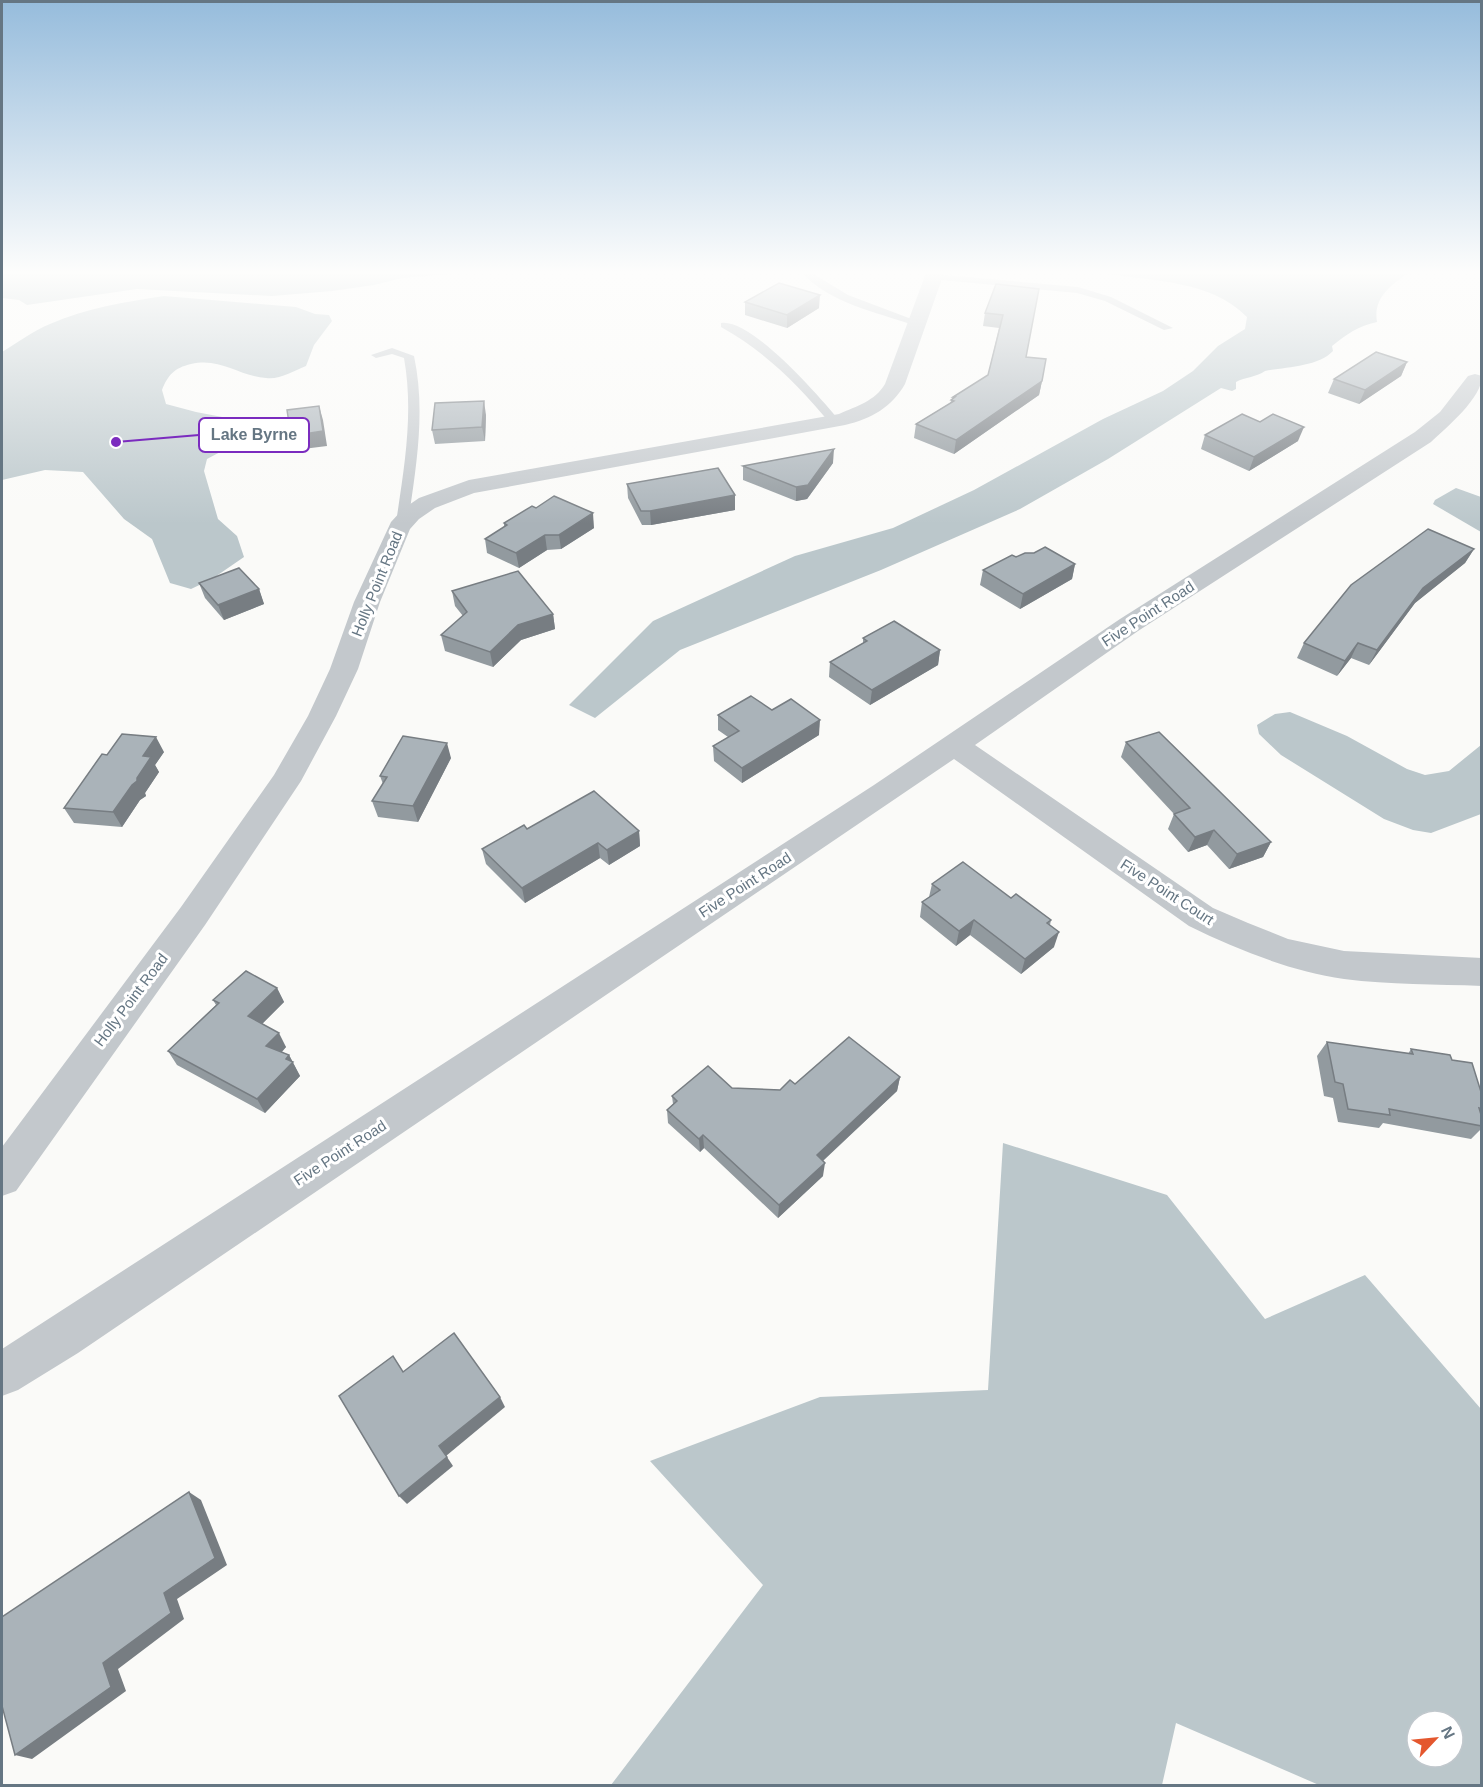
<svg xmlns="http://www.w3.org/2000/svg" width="1483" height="1787" font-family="Arial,sans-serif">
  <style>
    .water { fill: #bbc7cb; fill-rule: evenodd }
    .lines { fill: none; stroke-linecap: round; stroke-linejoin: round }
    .lane { fill: #c3c8cc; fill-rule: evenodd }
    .street { fill: #c3c8cc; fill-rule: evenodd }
    .wall { fill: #929a9f }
    .shaded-wall { fill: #777d82 }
    .building { fill: #aab3b9; stroke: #777d82; stroke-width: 1.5 }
    .labels { text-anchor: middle; stroke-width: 6; stroke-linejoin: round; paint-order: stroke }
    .street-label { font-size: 15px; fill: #657683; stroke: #fff }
    .leader { fill: none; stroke: #7b2cbf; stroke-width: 2 }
    .callout-dot { fill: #7b2cbf; stroke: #fff; stroke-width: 2 }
    .callout { fill: #fff; stroke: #7b2cbf; stroke-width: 2 }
    .callout-label { font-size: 16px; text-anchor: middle; font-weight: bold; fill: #657683 }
  </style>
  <rect width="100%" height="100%" fill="#fafaf8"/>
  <g class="water">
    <path d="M2 273H462L402 278 374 285 332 291 272 296 137 289 27 305 19 300 2 298Z"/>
    <path d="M1104 273H1408C1390 286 1373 298 1377 322 1358 326 1347 334 1332 346L1333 351C1318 367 1285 367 1265 371 1257 377 1245 377 1236 382V389L1232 391 1221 388 1108 459 1020 509 881 570 680 650 595 718 569 705 653 621 795 556 893 528 974 490 1103 419 1163 391 1193 371 1218 346 1245 329 1247 317C1209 279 1153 282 1104 273Z"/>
    <path d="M164 296 296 307 315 314 329 315 332 321 314 345 306 366C294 371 279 380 266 378 238 376 221 357 191 364 174 368 168 375 162 390L166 404 196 412 238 420 239 433 224 450 207 459 204 471 218 519 237 536 244 557 212 579 191 589 170 583 152 539 124 519 83 472 45 470 2 480V352C17 343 33 331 50 324 86 308 125 302 164 296Z"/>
    <path d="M1456 488 1481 497V532L1433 504 1435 500Z"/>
    <path d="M1290 712 1347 736 1407 769 1425 775 1449 771 1481 745V814L1431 833 1413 830 1384 819 1281 755 1259 734 1257 725 1275 714Z"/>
    <path d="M1003 1143 1167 1195 1265 1319 1365 1275 1481 1409V1785H1319L1176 1723 1162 1785H611L763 1585 650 1461 820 1397 988 1390ZM1417 1721H1453V1757H1417Z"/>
  </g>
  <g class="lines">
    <g class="lane">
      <path d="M802 273H812L848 295 922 323 913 325C876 312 830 303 802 273Z"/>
      <path d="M934 274 1078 287 1111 297 1173 328 1164 330 1105 301 1077 293 931 279V275Z"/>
      <path d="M721 323C751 318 819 396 838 419V423H830C798 385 766 352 721 327Z"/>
      <path d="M392 348 414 356C426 412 416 467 408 523L402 527 396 523C404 468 414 414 404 358L392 354 376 358 371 355Z"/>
    </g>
    <g class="street">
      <path d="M926 273H944L905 384C892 407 871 419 845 425L474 493 435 508 419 519 410 529 380 602 358 669 336 716 301 781 205 925 16 1191 2 1196V1147L181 907 274 775 308 716 330 669 354 602 391 522 403 509 419 498 469 480 839 414C857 406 875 401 885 384Z"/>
      <path d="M1475 374 1482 376C1482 398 1447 427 1431 442L1138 631 975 745 1213 908 1248 923 1288 939 1344 951 1482 958V986C1436 984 1390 985 1344 979 1290 971 1238 950 1189 926L954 759 78 1353 18 1390 2 1396V1349L874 785 1120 619 1415 432 1440 412 1468 376Z"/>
    </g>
  </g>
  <g class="wall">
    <path d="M996 284 1026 357 1042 381 1039 395 954 454 914 438 916 424 950 403 953 397 988 375 999 328 983 326 985 313Z"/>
    <path d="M745 302 819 308 787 328 745 315Z"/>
    <path d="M1407 362 1401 376 1359 404 1328 393 1334 379Z"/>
    <path d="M486 415 485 441 435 444 432 430Z"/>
    <path d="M1260 422 1298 441 1249 471 1201 449 1205 435Z"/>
    <path d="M833 463 807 499 796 501 743 480V466Z"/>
    <path d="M627 484 735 495V510L651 525H642L628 498Z"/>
    <path d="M504 523 594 528 561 549 547 550 519 568 487 553 485 539 504 527Z"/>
    <path d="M1474 549 1465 563 1415 603 1369 665 1351 658 1337 676 1297 658 1304 643Z"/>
    <path d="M1034 553 1075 564 1072 579 1020 609 980 585 983 570 1016 557Z"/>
    <path d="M199 583 259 589 264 604 224 620 205 598Z"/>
    <path d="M452 591 553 614 555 629 521 640 493 667 445 651 441 635 463 616 455 606Z"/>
    <path d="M863 638 940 650 938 665 870 705 829 677 830 662 863 643Z"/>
    <path d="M772 710 819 735 742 783 714 761 713 746 728 737 718 730V715Z"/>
    <path d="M1126 742 1271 842 1263 857 1229 869 1207 845 1188 852 1168 829 1174 814 1121 757Z"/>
    <path d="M164 752 155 765 159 772 145 793 146 796 140 800 122 827 74 823 64 808 107 755Z"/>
    <path d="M451 758 418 822 378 817 372 801 383 784 380 776Z"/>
    <path d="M527 829 639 831 640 846 609 865 600 858 525 903 486 864 482 849Z"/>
    <path d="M932 884 1011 898 1051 920 1050 925 1054 947 1021 974 970 935 956 946 920 917 922 902 929 897Z"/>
    <path d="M277 988 284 1002 262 1024 286 1047 282 1052 289 1055 300 1076 265 1113 177 1065 168 1051 216 1005 213 1000Z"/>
    <path d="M1327 1042 1408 1054 1411 1049 1452 1060 1482 1095V1114L1481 1115 1482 1128 1471 1139 1383 1123 1379 1128 1338 1122 1333 1098 1324 1096 1317 1056Z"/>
    <path d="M900 1077 897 1091 823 1161V1176L778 1218 704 1148 700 1152 668 1123 667 1110 673 1104 672 1096 732 1088 780 1090 795 1084Z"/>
  </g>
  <g class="shaded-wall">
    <path d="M820 295 819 308 787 328V315Z"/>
    <path d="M1407 362 1401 376 1359 404 1365 390Z"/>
    <path d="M1042 381 1039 395 954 454 956 440Z"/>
    <path d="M484 401 486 415 485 441 482 427Z"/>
    <path d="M319 406 323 420 327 446 295 450 291 436Z"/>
    <path d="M1304 427 1298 441 1249 471 1254 457Z"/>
    <path d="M834 449 833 463 807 499 796 501V487Z"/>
    <path d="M735 495V510L651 525 650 511Z"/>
    <path d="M593 513 594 528 561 549 559 535Z"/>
    <path d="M545 535 547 550 519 568 516 553Z"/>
    <path d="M1474 549 1465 563 1415 603 1369 665 1377 650 1423 588Z"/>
    <path d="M1075 564 1072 579 1020 609 1023 594Z"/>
    <path d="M259 589 264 604 224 620 218 605Z"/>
    <path d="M553 614 555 629 521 640 493 667 490 652 518 625Z"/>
    <path d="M1358 643 1351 658 1337 676 1345 661Z"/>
    <path d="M940 650 938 665 870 705 872 690Z"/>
    <path d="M820 720 819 735 742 783V768Z"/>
    <path d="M156 737 164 752 155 765 159 772 145 793 146 796 140 800 122 827 113 812 137 778 143 756Z"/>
    <path d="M447 743 451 758 418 822 413 806Z"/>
    <path d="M1214 830 1207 845 1188 852 1195 837Z"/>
    <path d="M639 831 640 846 609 865 607 850Z"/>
    <path d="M1271 842 1263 857 1229 869 1237 854Z"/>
    <path d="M598 843 600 858 525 903 522 888Z"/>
    <path d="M974 920 970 935 956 946 959 931Z"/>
    <path d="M1059 932 1054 947 1021 974 1025 959Z"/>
    <path d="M277 988 284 1002 256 1030 248 1016Z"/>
    <path d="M279 1033 286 1047 274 1060 266 1046Z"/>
    <path d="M289 1055 300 1076 265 1113 257 1099Z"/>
    <path d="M900 1077 897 1091 815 1168 817 1155Z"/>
    <path d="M703 1135 704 1148 700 1152 699 1139Z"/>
    <path d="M825 1163 823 1176 778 1218 779 1205Z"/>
    <path d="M500 1397 505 1407 446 1456 439 1446Z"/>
    <path d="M447 1457 453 1466 407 1504 399 1496Z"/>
    <path d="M189 1492 201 1500 227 1565 177 1599 184 1619 118 1669 126 1691 32 1759 15 1755 103 1663 164 1593Z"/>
  </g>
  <g class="building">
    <path d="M779 283 820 295 787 315 745 302Z"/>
    <path d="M996 284 1039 289 1026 357 1046 359 1042 381 956 440 916 424 954 401 951 400 955 397H953L988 375 1003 315 985 313Z"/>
    <path d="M1376 352 1407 362 1365 390 1334 379Z"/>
    <path d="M484 401 482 427 432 430 435 403Z"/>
    <path d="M319 406 323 431 291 436 287 410Z"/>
    <path d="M1242 414 1260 422 1273 414 1304 427 1254 457 1205 435Z"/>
    <path d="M834 449 808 485 796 487 743 466Z"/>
    <path d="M718 468 735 495 650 511H641L627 484Z"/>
    <path d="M554 496 593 513 559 535H545L516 553 485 539 507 525 504 523 532 506 536 508Z"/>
    <path d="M1428 529 1474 549 1423 588 1377 650 1358 643 1345 661 1304 643 1351 585Z"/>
    <path d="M1045 547 1075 564 1023 594 983 570 1012 555 1016 557 1025 553H1034Z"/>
    <path d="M239 568 259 589 218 605 199 583Z"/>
    <path d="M518 571 553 614 518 625 490 652 441 635 467 612 452 591Z"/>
    <path d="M894 621 940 650 872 690 830 662 867 641 863 638Z"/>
    <path d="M751 696 772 710 791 699 820 720 742 768 713 746 739 731 718 715Z"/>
    <path d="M1159 732 1271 842 1237 854 1214 830 1195 837 1174 814 1190 808 1126 742Z"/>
    <path d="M122 734 156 737 143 756 151 757 137 778V781L132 785 113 812 64 808 102 754 107 755Z"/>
    <path d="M403 736 447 743 413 806 372 801 387 777 380 776Z"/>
    <path d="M594 791 639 831 607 850 598 843 522 888 482 849 524 825 527 829Z"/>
    <path d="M963 862 1011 898 1016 894 1051 920 1047 923 1059 932 1025 959 974 920 959 931 922 902 940 890 932 884Z"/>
    <path d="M246 971 277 988 248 1016 279 1033 266 1046 289 1055 286 1059 293 1062 257 1099 168 1051 219 1003 213 1000Z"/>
    <path d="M849 1037 900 1077 817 1155 825 1163 779 1205 703 1135 699 1139 667 1110 677 1101 672 1096 708 1066 732 1088 780 1090 790 1080 795 1084Z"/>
    <path d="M1327 1042 1413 1054 1411 1049 1450 1055 1452 1060 1472 1063 1482 1095V1109L1479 1108 1482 1118V1126L1389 1109 1390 1115 1348 1109 1343 1084 1335 1082Z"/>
    <path d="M454 1333 500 1397 439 1446 447 1457 399 1496 339 1396 393 1356 403 1372Z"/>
    <path d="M189 1492 215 1558 164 1593 171 1613 103 1663 111 1687 15 1755 2 1706V1617Z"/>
  </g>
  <linearGradient id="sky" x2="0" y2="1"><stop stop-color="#96bcdc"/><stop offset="0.52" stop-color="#fdfdfc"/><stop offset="1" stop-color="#fdfdfc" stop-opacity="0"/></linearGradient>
  <rect width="1483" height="524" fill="url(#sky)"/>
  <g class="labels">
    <g class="street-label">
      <text transform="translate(377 584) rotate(-68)" y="5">Holly Point Road</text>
      <text transform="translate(1148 614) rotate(-33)" y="5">Five Point Road</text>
      <text transform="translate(745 885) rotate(-33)" y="5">Five Point Road</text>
      <text transform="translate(1167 892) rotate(33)" y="5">Five Point Court</text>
      <text transform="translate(131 1000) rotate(-53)" y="5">Holly Point Road</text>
      <text transform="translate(340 1153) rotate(-33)" y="5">Five Point Road</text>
    </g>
  </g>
  <path class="leader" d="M116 442L199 435"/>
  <circle class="callout-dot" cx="116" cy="442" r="6"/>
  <rect class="callout" x="199" y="418" width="110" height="34" rx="6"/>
  <g class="callout-label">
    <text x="254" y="440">Lake Byrne</text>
  </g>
  <rect width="1483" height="1787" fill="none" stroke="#657683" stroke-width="6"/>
  <g transform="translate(1435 1739) rotate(64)"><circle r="28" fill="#ffffff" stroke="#c1c8cd" stroke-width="1.5"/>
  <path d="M0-4.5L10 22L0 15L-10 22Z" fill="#e4572e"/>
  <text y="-9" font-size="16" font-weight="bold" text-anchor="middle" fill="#657683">N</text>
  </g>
</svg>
